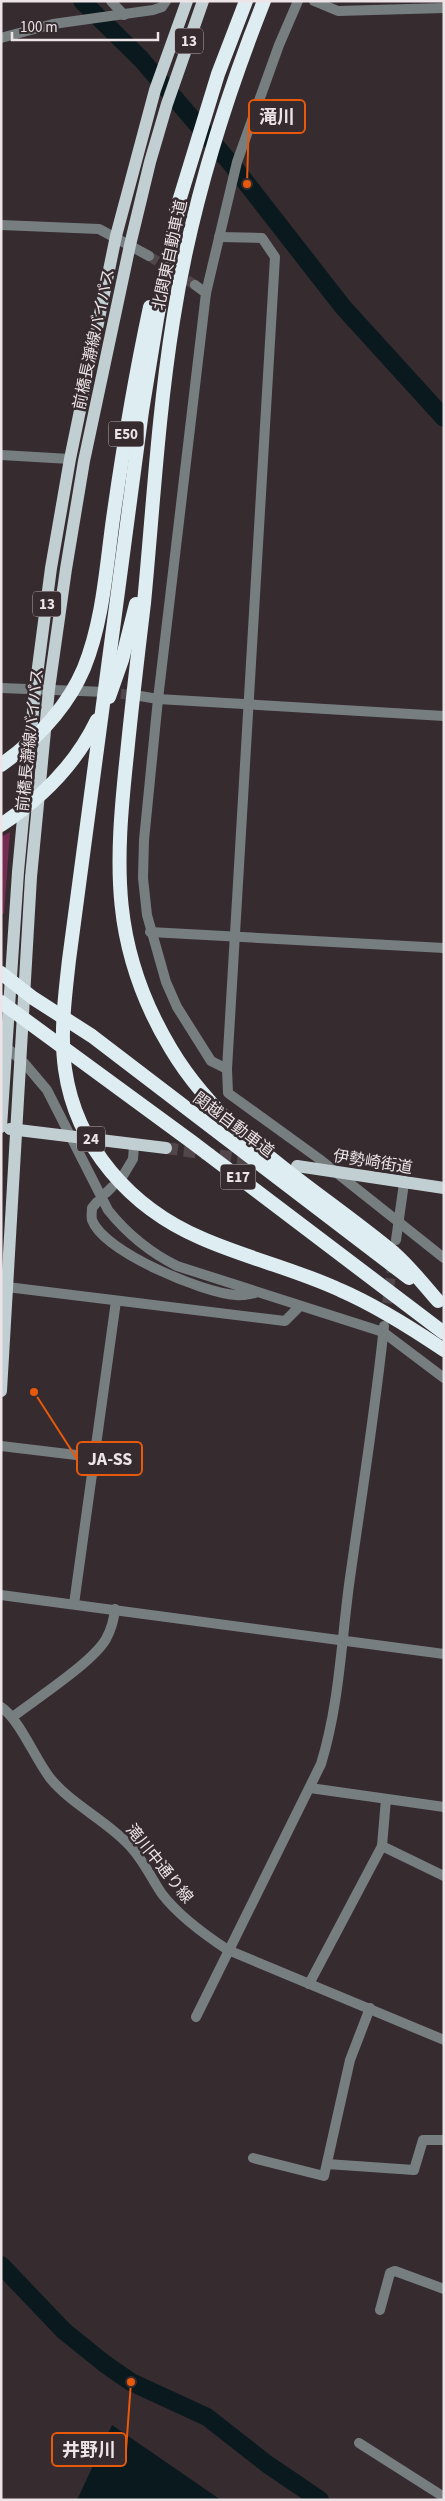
<svg xmlns="http://www.w3.org/2000/svg" width="445" height="2501" font-family="'Source Sans 3','Noto Sans JP',sans-serif">
  <style>
    .green { fill: #742c50 }
    .water { fill: #0a191d }
    .lines { fill: none; stroke-linecap: round; stroke-linejoin: round }
    .river { stroke: #0a191d; stroke-width: 18 }
    .minor-tunnel { stroke: #51474b; stroke-width: 10; stroke-dasharray: 10 5; stroke-linecap: butt }
    .major-tunnel { stroke: #51474b; stroke-width: 12; stroke-dasharray: 12 6; stroke-linecap: butt }
    .minor { stroke: #777e80; stroke-width: 10 }
    .major { stroke: #c1ced2; stroke-width: 12 }
    .highway { stroke: #deedf2; stroke-width: 14 }
    .labels { text-anchor: middle; stroke-width: 5; stroke-linejoin: round; paint-order: stroke }
    .shield { fill: #362b2f; stroke: #b5acb0; stroke-width: 1 }
    .shield-label { font-size: 15px; font-weight: bold; fill: #ece4e7 }
    .street-label { font-size: 16px; fill: #ece4e7; stroke: #362b2f }
    .leader { fill: none; stroke: #e8590c; stroke-width: 2 }
    .callout-dot { fill: #e8590c; stroke: #362b2f; stroke-width: 2 }
    .callout { fill: #362b2f; stroke: #e8590c; stroke-width: 2 }
    .callout-label { font-size: 18px; text-anchor: middle; font-weight: bold; fill: #ece4e7 }
  </style>
  <rect width="100%" height="100%" fill="#362b2f"/>
  <path class="green" d="M10 832 4 914 1 913V837Z"/>
  <path class="water" d="M112 2425 221 2500H77Z"/>
  <g class="lines">
    <g class="river">
      <path d="M82 1 141 59 233 166 343 307 444 418"/>
      <path d="M1 2265 64 2331 105 2364 131 2382 207 2417 267 2464 320 2500"/>
    </g>
    <g class="minor-tunnel">
      <path d="M149 256 195 285"/>
      <path d="M106 692 140 696"/>
      <path d="M385 1318 393 1260"/>
    </g>
    <path class="major-tunnel" d="M166 1148 258 1161"/>
    <g class="minor">
      <path d="M111 1 124 15"/>
      <path d="M314 1 338 11 444 8"/>
      <path d="M1 38 53 24 153 10 162 7 166 1"/>
      <path d="M1 225 99 229 149 256"/>
      <path d="M219 237 262 238 275 257 227 1069 228 1093 318 1158 444 1258"/>
      <path d="M195 285 206 293"/>
      <path d="M1 455 70 459"/>
      <path d="M1 688 106 692"/>
      <path d="M140 696 158 699 444 716"/>
      <path d="M150 932 444 948"/>
      <path d="M3 1044 25 1064 47 1090 108 1210C128 1235 149 1252 177 1266L383 1332 444 1378"/>
      <path d="M227 1069 211 1061 177 1007 166 982 147 915 143 878 144 840 158 699 206 293 237 162 279 45 298 1"/>
      <path d="M121 1179 133 1159 134 1145"/>
      <path d="M106 1193 112 1187"/>
      <path d="M97 1202 92 1208C92 1211 91 1216 92 1220 104 1252 203 1293 236 1295 242 1296 249 1294 255 1293"/>
      <path d="M396 1240 404 1183"/>
      <path d="M7 1287 285 1321 300 1306"/>
      <path d="M1 1446 93 1457"/>
      <path d="M1 1595 444 1654"/>
      <path d="M74 1604 116 1301"/>
      <path d="M1 1707C20 1720 34 1757 50 1778 72 1805 106 1820 130 1846 144 1861 151 1878 162 1894 179 1916 205 1935 228 1950L444 2040"/>
      <path d="M14 1716C36 1699 93 1662 106 1639 111 1630 114 1619 115 1609"/>
      <path d="M310 1788 444 1807"/>
      <path d="M382 1846 444 1876"/>
      <path d="M309 1984 382 1846 386 1799"/>
      <path d="M196 2017 321 1764C339 1705 341 1646 349 1585 361 1499 375 1413 384 1326"/>
      <path d="M253 2158 324 2176 350 2060 370 2008"/>
      <path d="M327 2164 414 2170 423 2140H444"/>
      <path d="M380 2310 390 2273 395 2271 444 2289"/>
      <path d="M359 2443 444 2497"/>
    </g>
    <g class="major">
      <path d="M1 1127 18 872 35 690 51 568 70 459 116 236 155 90 187 1"/>
      <path d="M10 1129 166 1148"/>
      <path d="M297 1166 444 1188"/>
      <path d="M1 1391 31 877 49 689 66 569 84 461 130 245 150 162 167 104 203 1"/>
    </g>
    <g class="highway">
      <path d="M264 1C223 104 190 211 173 321 158 415 153 509 144 603 138 653 132 704 127 754 115 866 110 948 171 1049 224 1138 316 1188 394 1253 410 1267 424 1285 438 1301"/>
      <path d="M179 203 157 319 142 411 69 960C65 996 60 1033 65 1069 76 1147 131 1208 201 1238 246 1258 295 1269 340 1290 377 1306 410 1327 444 1350"/>
      <path d="M176 211 218 74 246 1"/>
      <path d="M109 697 122 660 136 604"/>
      <path d="M1 765C36 740 67 708 84 668 103 621 106 569 113 519 123 448 135 377 150 307"/>
      <path d="M1 825C42 798 76 764 97 720"/>
      <path d="M1 973 33 998 92 1036 409 1278"/>
      <path d="M1 1002 192 1142 444 1333"/>
    </g>
  </g>
  <g class="labels">
    <g class="shield">
      <rect x="175" y="28.5" width="28" height="25" rx="4"/>
      <rect x="108.5" y="421.5" width="35" height="25" rx="4"/>
      <rect x="33" y="591.5" width="28" height="25" rx="4"/>
      <rect x="77" y="1126.5" width="28" height="25" rx="4"/>
      <rect x="220.5" y="1164.5" width="35" height="25" rx="4"/>
    </g>
    <g class="shield-label">
      <text x="189" y="46">13</text>
      <text x="126" y="439">E50</text>
      <text x="47" y="609">13</text>
      <text x="91" y="1144">24</text>
      <text x="238" y="1182">E17</text>
    </g>
    <g class="street-label">
      <text transform="translate(169 255) rotate(-78)" y="6">北関東自動車道</text>
      <text transform="translate(93 339) rotate(-78)" y="6">前橋長瀞線バイパス</text>
      <text transform="translate(29 740) rotate(-84)" y="6">前橋長瀞線バイパス</text>
      <text transform="translate(234 1124) rotate(37)" y="6">関越自動車道</text>
      <text transform="translate(373 1161) rotate(9)" y="6">伊勢崎街道</text>
      <text transform="translate(160 1863) rotate(51)" y="6">滝川中通り線</text>
    </g>
  </g>
  <path class="leader" d="M247 184L249 116M34 1392L77 1459M131 2382L126 2450"/>
  <g class="callout-dot">
    <circle cx="247" cy="184" r="5"/>
    <circle cx="34" cy="1392" r="5"/>
    <circle cx="131" cy="2382" r="5"/>
  </g>
  <g class="callout">
    <rect x="249" y="100" width="56" height="33" rx="5"/>
    <rect x="77" y="1442" width="65" height="33" rx="5"/>
    <rect x="52" y="2433" width="74" height="33" rx="5"/>
  </g>
  <g class="callout-label">
    <text x="277" y="123">滝川</text>
    <text x="110" y="1465">JA-SS</text>
    <text x="89" y="2456">井野川</text>
  </g>
  <rect width="445" height="2501" fill="none" stroke="#ece4e7" stroke-width="5"/>
  <path d="M12 32v8h146v-8" fill="none" stroke="#ece4e7" stroke-width="2.5"/>
  <text x="20" y="32" font-size="15" fill="#ece4e7" stroke="#362b2f" stroke-width="4" paint-order="stroke">100 m</text>
</svg>
